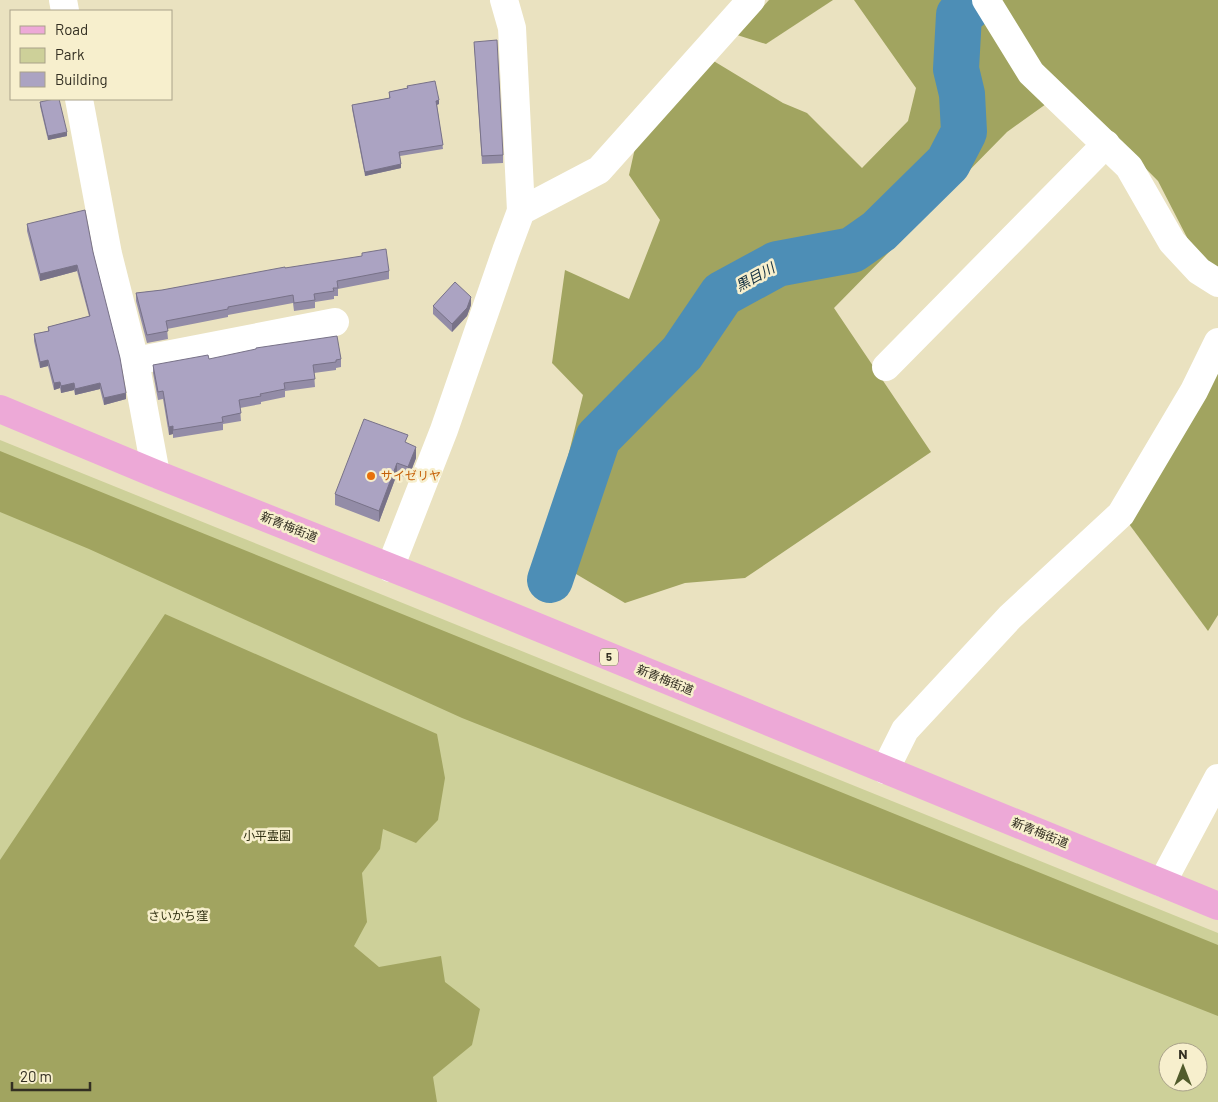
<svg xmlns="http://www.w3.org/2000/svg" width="1218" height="1102" font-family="Barlow,'Noto Sans JP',sans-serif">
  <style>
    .green { fill: #cdd099; fill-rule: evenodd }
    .forest { fill: #a1a460 }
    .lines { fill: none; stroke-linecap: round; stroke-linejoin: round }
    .river { stroke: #4d8eb6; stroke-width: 46 }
    .street { stroke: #fff; stroke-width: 28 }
    .primary { stroke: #eda9d7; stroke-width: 28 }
    .wall { fill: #938ca7 }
    .shaded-wall { fill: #787288 }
    .building { fill: #aba3c2; stroke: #787288 }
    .food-dot { fill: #e8710a; stroke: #f7efcd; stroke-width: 2 }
    .labels { text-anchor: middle; stroke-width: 5; stroke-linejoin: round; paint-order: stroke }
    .shield { fill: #f7efcd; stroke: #6e6955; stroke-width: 1 }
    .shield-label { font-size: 11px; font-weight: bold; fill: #332f22 }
    .food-label { font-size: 12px; fill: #c56008; stroke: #f7efcd; text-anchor: start }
    .street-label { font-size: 12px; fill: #332f22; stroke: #f7efcd }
    .park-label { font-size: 12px; fill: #313113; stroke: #f7efcd }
    .water-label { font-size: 14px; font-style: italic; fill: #122f41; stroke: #f7efcd }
  </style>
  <rect width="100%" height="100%" fill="#eae2c0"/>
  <path class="green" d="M0 440 1218 933V1102H0ZM1168 1052H1198V1082H1168Z"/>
  <g class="forest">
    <path d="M769 0H833L766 44 737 35Z"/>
    <path d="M854 0H1218V270L1197 257 1158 181 1067 89 1007 132 834 308 931 452 745 578 685 583 625 603 544 555 583 395 552 363 565 270 629 299 660 220 629 175 635 148 712 60 783 103 807 113 862 168 908 121 916 88Z"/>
    <path d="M1218 356V615L1208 631 1129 524Z"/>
    <path d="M0 451 1218 945V1016L462 718 89 549 0 512Z"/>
    <path d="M165 614 437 734 445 778 438 820 416 843 383 829 380 849 362 873 367 922 354 946 379 967 441 956 445 982 480 1009 472 1045 433 1077 437 1102H0V860Z"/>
  </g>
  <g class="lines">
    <path class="river" d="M550 580 598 438 682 353 722 294 777 264 852 250 879 231 948 163 964 132 962 94 956 69 959 15 978 0"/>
    <g class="street">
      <path d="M63 0 65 11"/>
      <path d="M504 0 512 28 521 211"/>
      <path d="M986 0 1031 73 1129 167 1172 242 1199 271 1218 283"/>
      <path d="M79 99 108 254 135 361 156 474"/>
      <path d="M135 361 335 322"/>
      <path d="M886 367 1106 144"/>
      <path d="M390 568 444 430 506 251 521 211 599 170 751 0"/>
      <path d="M885 770 905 730 1010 617 1121 514 1194 391 1218 342"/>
      <path d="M1162 883 1218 778"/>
    </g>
    <path class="primary" d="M0 409 156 474 447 590 1218 906"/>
  </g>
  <g class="wall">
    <path d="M474 42 503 155V163L482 164Z"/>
    <path d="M407 86 439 104 437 105 443 149 400 156 401 168 365 176 352 109V105L389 98V92L407 88Z"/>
    <path d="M40 102 67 136 48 140 40 106Z"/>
    <path d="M27 224 93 252 126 399 104 405 100 389 75 395 74 390 61 393 60 388 54 390 48 366 40 368 34 341V334L48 331V327L89 316 77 271 40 281 27 231Z"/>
    <path d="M285 268 389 271V279L338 289V296H334V299L315 302V308L294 311 293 303 228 315V317L167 329 168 339 147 343 136 301V293L162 290Z"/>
    <path d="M471 305 467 316 452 332 433 314V306Z"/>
    <path d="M209 359H341V367L336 368V370L314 373 315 387 285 391V397L261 402V404L240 408 241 421 223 424V430L173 438V434L169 435 163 399 158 400 153 373V365Z"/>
    <path d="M408 443 416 458 408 479 397 474 379 522 335 505V494Z"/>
  </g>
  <g class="shaded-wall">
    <path d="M439 100V104L436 105V101Z"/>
    <path d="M67 132V136L48 140V136Z"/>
    <path d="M401 164V168L365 176V172Z"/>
    <path d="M77 265V271L40 281V274Z"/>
    <path d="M471 297V305L467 316 452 332V324Z"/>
    <path d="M48 360V366L40 368V362Z"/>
    <path d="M60 382V388L54 390V383Z"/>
    <path d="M74 383V390L61 393V386Z"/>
    <path d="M100 383V389L75 395V389Z"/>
    <path d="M126 393V399L104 405V398Z"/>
    <path d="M173 426V434L169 435V427Z"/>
    <path d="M416 447V458L408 479V467Z"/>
    <path d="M397 463V474L379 522V511Z"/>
  </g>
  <g class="building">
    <path d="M497 40 503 155 482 156 474 42Z"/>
    <path d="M435 81 439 100 436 101 443 145 399 152 401 164 365 172 352 105 390 98 389 92 408 88 407 86Z"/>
    <path d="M54 99H59L67 132 48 136 40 102Z"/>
    <path d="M85 210 93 252 120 358 126 393 104 398 100 383 75 389 74 383 61 386 60 382 54 383 48 360 40 362 34 334 49 331 48 327 90 316 77 265 40 274 27 224Z"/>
    <path d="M386 249 389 271 337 281 338 288H333L334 291 314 294 315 300 294 303 293 295 228 307V309L166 321 168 331 147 335 136 293 162 290 285 267V268L362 256V253Z"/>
    <path d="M455 282 471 297 467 308 452 324 433 306Z"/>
    <path d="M337 336 341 359 336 360V362L313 365 315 379 284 383 285 389 260 394 261 396 239 400 241 413 222 417 223 422 173 430V426L169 427 163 391 158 392 153 365 208 355 209 359 256 349V348Z"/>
    <path d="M364 419 408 435 405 442 416 447 408 467 397 463 379 511 335 494Z"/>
  </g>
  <circle class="food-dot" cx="371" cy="476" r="5"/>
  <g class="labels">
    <rect class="shield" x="600" y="648.5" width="18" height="17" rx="4"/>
    <g class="shield-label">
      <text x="609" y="661">5</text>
    </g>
    <g class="food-label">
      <text x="381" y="480">サイゼリヤ</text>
    </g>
    <g class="street-label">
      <text transform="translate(289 527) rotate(22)" y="4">新青梅街道</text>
      <text transform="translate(665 680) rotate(22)" y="4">新青梅街道</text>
      <text transform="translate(1040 833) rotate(22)" y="4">新青梅街道</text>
    </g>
    <g class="park-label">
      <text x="267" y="840">小平霊園</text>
      <text x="178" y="920">さいかち窪</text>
    </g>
    <g class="water-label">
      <text transform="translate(755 277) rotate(-29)" y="5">黒目川</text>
    </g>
  </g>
  <rect x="10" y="10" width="162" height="90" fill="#f7efcd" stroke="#a9a289"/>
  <rect x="20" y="26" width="25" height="8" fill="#eda9d7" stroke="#a9a289"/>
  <text x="55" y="35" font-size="15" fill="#332f22">Road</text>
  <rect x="20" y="48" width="25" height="15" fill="#cdd099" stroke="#a9a289"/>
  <text x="55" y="60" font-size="15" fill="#332f22">Park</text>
  <rect x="20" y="72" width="25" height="15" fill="#aba3c2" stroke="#a9a289"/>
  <text x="55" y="85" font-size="15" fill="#332f22">Building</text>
  <g transform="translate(1183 1067)"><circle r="24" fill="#f7efcd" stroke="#a9a289"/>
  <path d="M0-4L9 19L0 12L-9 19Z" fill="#515b2b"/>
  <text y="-8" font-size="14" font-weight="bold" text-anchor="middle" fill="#332f22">N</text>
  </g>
  <path d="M12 1082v8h78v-8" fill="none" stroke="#332f22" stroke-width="2.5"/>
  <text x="20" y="1082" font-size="15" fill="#332f22" stroke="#f7efcd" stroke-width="4" paint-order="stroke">20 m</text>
</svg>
